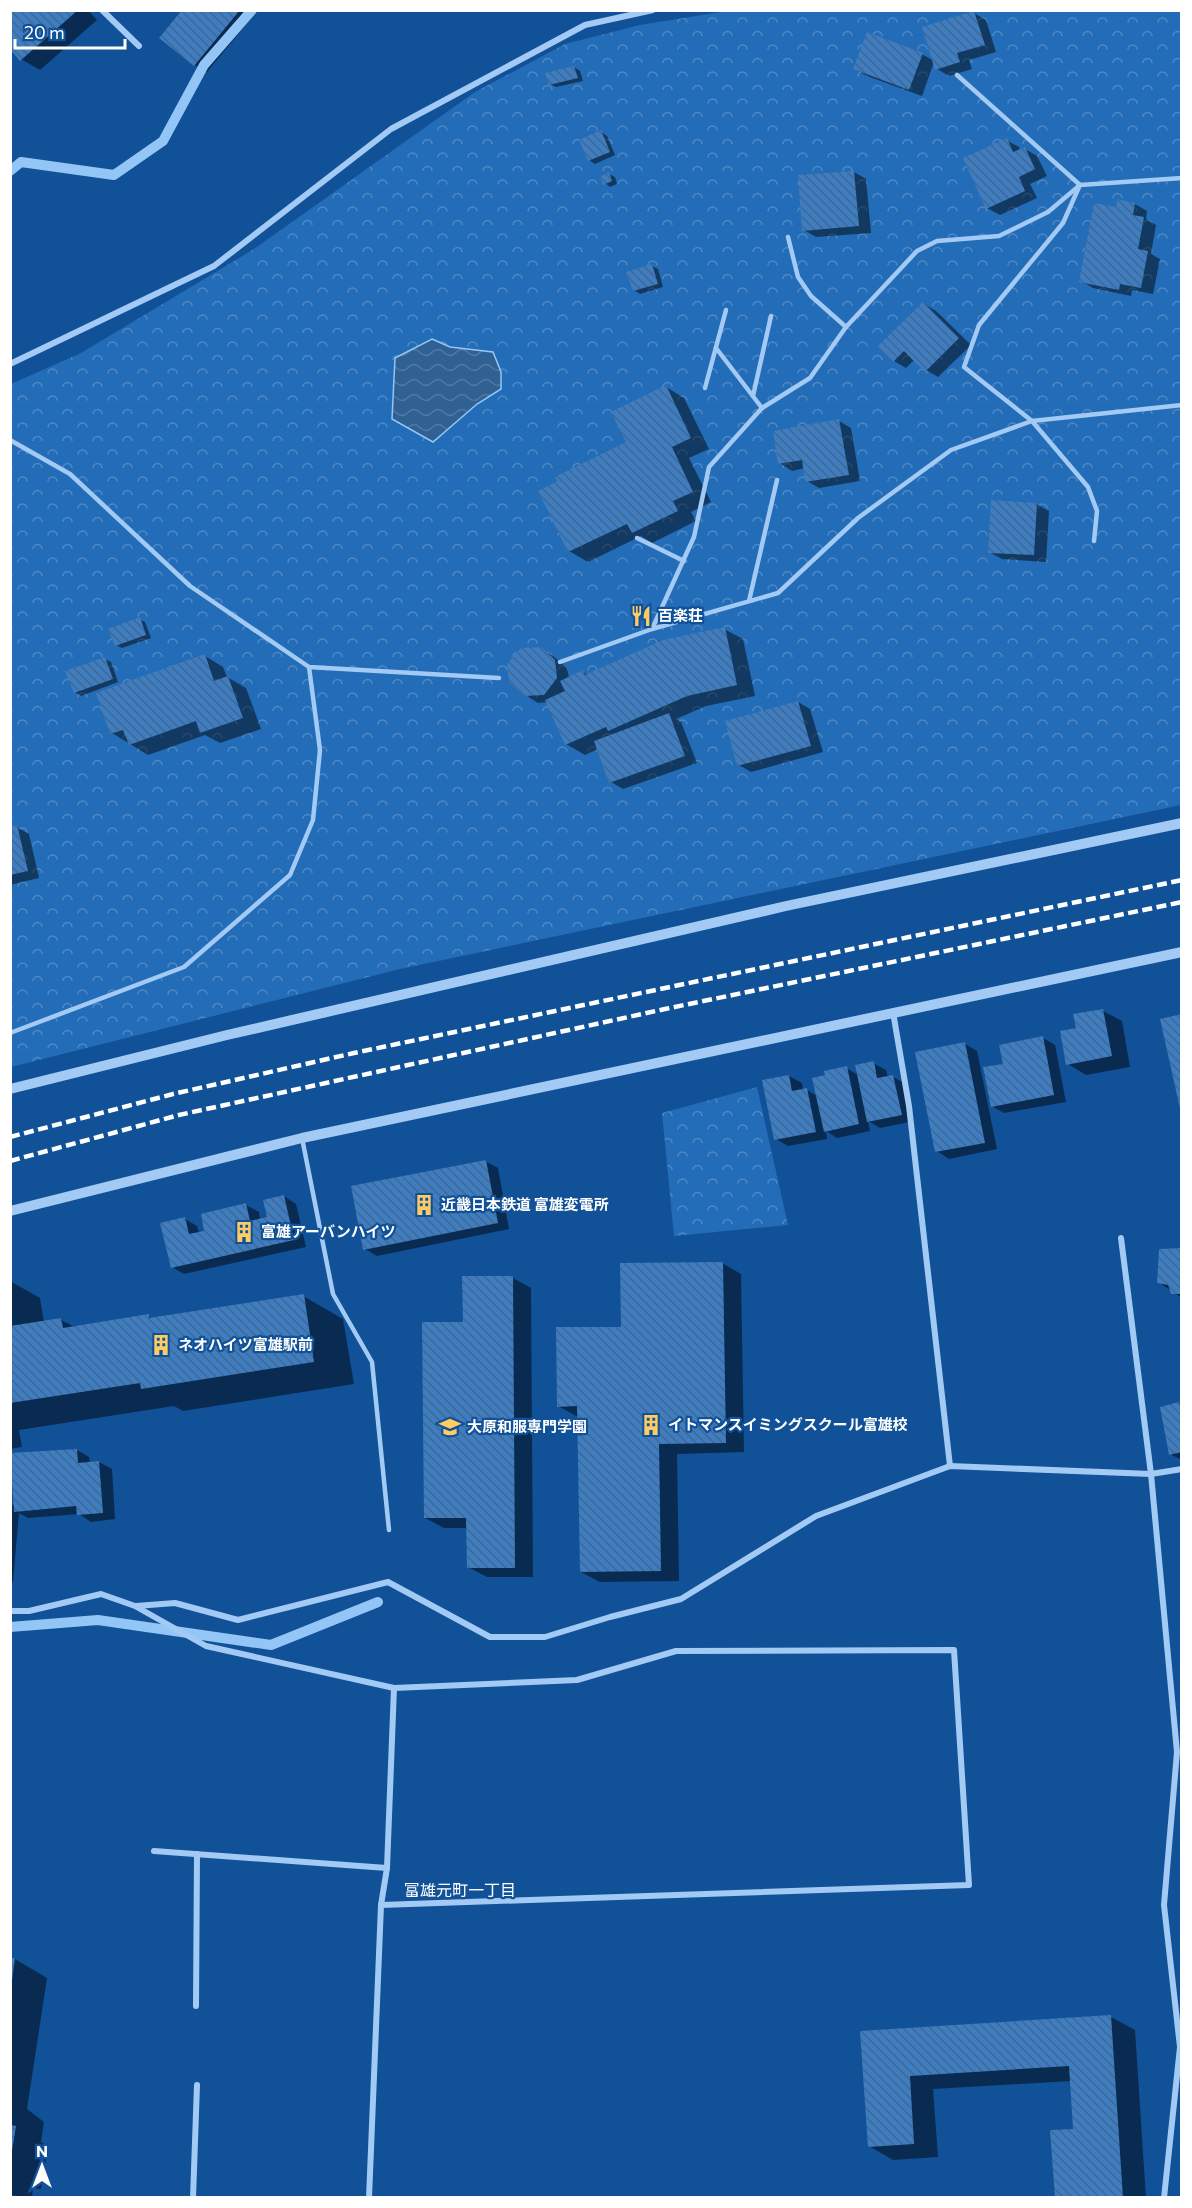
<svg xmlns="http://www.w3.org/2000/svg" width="1192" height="2208" font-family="Commissioner,'Noto Sans JP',sans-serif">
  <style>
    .forest { fill: url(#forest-crowns) }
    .water { fill: url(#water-waves); stroke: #93c6f7; stroke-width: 1.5 }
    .shadow { fill: #0007 }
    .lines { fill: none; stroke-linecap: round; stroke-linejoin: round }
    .stream { stroke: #93c6f7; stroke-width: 10 }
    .building { fill: url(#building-back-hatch) }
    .service { stroke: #a2caf4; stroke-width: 4.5 }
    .minor { stroke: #a2caf4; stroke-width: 6 }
    .tertiary { stroke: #a2caf4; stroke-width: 10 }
    .rail { stroke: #fff; stroke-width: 4.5; stroke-dasharray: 10 4.5; stroke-linecap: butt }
    .labels { text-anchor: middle; stroke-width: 4.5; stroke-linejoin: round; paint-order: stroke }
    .poi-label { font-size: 15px; font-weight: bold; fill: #fff; stroke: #115198; text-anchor: start }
    .neighbourhood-label { font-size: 16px; fill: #fff; stroke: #115198 }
  </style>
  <defs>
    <pattern id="forest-crowns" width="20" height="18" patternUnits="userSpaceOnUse" patternTransform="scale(1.5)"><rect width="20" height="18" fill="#236cb7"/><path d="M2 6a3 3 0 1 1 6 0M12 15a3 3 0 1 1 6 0" fill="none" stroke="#4f89c5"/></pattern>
    <pattern id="water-waves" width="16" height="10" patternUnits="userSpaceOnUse" patternTransform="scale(1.5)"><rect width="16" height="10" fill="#316093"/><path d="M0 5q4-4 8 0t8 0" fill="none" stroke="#5078a3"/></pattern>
    <pattern id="building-back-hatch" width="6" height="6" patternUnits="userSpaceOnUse" patternTransform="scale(1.5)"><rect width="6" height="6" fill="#3e7dc1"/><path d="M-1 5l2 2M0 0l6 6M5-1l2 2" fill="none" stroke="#44678c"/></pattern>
  </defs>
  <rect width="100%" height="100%" fill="#115198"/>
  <g class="forest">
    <path d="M727 11H1181V805L400 969 11 1067V384L81 353 254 249 475 92 565 44 640 25Z"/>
    <path d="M757 1087 788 1225 674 1236 662 1113Z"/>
  </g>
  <path class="water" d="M432 339 450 347 493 352 501 372V389L477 404 433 442 392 419 395 358Z"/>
  <g class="shadow">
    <path d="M10 10H88L97 20 40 70 21 59 12 49 10 51Z"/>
    <path d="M184 10H258L207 72 195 65Z"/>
    <path d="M974 13 986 20 996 52 969 60 972 69 949 76 937 69 934 62 922 96 867 76 855 69 922 54 934 61Z"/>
    <path d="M574 67 580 71 583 81 556 87 550 84Z"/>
    <path d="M601 132 607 136 615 155 595 164 589 160Z"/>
    <path d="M1006 140 1019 147 1020 150 1025 149 1037 156 1047 176 1030 184 1037 198 1000 215 987 208Z"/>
    <path d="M854 172 866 179 871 233 816 237 804 230Z"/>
    <path d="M609 174 615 177 617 184 610 187 605 183Z"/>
    <path d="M1119 201 1135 204 1147 211 1146 219 1156 225 1151 254 1160 259 1153 294 1132 290 1131 296 1093 288 1081 281 1118 209Z"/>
    <path d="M652 266 658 269 663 287 640 294 634 290Z"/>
    <path d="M924 304 936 311 971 345 938 377 926 370 915 359 906 368 894 361Z"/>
    <path d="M666 387 684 398 709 449 689 458 711 502 691 512 696 521 652 543 641 536 588 562 569 551 560 482 628 443Z"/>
    <path d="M839 421 851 428 860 481 819 488 807 481 805 468 792 471 780 463Z"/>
    <path d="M1036 504 1049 511 1046 562 1002 559 989 552Z"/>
    <path d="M139 619 145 622 151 638 122 648 116 645Z"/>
    <path d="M724 629 743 639 755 696 706 706 676 719 681 722 697 763 623 789 611 782 598 749 585 755 566 744 548 702 538 703 525 695 540 648 553 656 567 668 569 678 583 672 588 675Z"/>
    <path d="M205 656 223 667 227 677 246 688 261 729 220 743 205 735 148 755 112 733Z"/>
    <path d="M105 659 111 662 118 682 81 696 75 692Z"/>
    <path d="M798 702 810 709 823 752 751 772 739 765Z"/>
    <path d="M16 827 29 834 39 878 10 885V828Z"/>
    <path d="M1103 1011 1122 1021 1130 1067 1086 1075 1068 1064 1077 1030Z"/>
    <path d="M1043 1038 1055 1045 1066 1102 1004 1113 992 1106 1004 1065Z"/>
    <path d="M965 1044 977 1051 997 1149 949 1159 937 1151Z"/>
    <path d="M873 1063 886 1070 888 1078 893 1077 906 1084 914 1121 880 1128 868 1121 870 1131 837 1138 826 1131 827 1139 788 1146 776 1139 789 1076 802 1083 803 1090H807L817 1096 846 1068 858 1075Z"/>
    <path d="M485 1161 498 1168 509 1229 377 1256 365 1249Z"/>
    <path d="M284 1196 296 1204 306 1247 184 1274 172 1267 185 1219 197 1226 199 1233 206 1232 246 1205 259 1212 260 1220 269 1218Z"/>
    <path d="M1182 1250V1298L1158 1282Z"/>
    <path d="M722 1263 741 1274 744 1452 677 1454 679 1581 600 1582 581 1572 578 1417 558 1406 622 1328Z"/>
    <path d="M513 1278 531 1288 533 1577H487L468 1567V1528H444L425 1518 464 1323Z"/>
    <path d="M10 1281 40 1298 44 1322 61 1320 75 1327 148 1316 153 1319 303 1296 343 1319 354 1384 183 1411 174 1406 19 1430 22 1447 10 1449Z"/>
    <path d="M1178 1403 1182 1405V1460L1170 1454Z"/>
    <path d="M77 1450 89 1457 90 1463 99 1462 112 1469 115 1519 91 1522 79 1514 28 1518 19 1513 13 1582H10V1503L15 1506Z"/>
    <path d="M10 1956 47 1978 27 2109 44 2122 41 2142 48 2146 41 2189 33 2188 32 2198 10 2195Z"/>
    <path d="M1111 2017 1135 2030 1146 2198H1056L1075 2130 1072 2081 933 2089 938 2157 893 2160 869 2146 862 2033Z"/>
  </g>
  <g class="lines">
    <g class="stream">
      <path d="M10 171 21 162 114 175 163 141 204 65 252 10"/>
      <path d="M10 1627 98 1620 271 1645 378 1602"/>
    </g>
  </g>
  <g class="building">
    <path d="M10 10H78L20 61 10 49Z"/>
    <path d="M182 10H240L194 66 159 38Z"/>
    <path d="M974 11 985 45 957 53 960 62 935 70 922 27Z"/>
    <path d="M867 32 923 53 909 90 853 69Z"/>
    <path d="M574 66 578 78 549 85 545 73Z"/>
    <path d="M601 130 610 152 588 161 579 140Z"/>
    <path d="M1007 138 1013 152 1025 147 1035 169 1019 177 1025 191 986 209 963 158Z"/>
    <path d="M854 171 859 226 802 231 798 175Z"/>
    <path d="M609 172 612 181 603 185 600 177Z"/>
    <path d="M1117 199 1135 203 1133 215 1144 217 1138 249 1148 251 1141 288 1120 284 1119 290 1079 282 1094 203 1116 207Z"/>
    <path d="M652 264 658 284 633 291 626 272Z"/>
    <path d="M923 302 959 338 925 372 904 351 893 362 877 347Z"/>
    <path d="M666 385 691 438 672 447 693 492 673 501 678 511 632 533 627 524 568 552 538 491 558 481 555 477 626 442 611 412Z"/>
    <path d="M839 419 849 475 805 482 802 460 778 464 773 431Z"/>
    <path d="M991 500 1037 503 1034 555 988 553Z"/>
    <path d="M140 617 146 635 115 646 108 629Z"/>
    <path d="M725 627 737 685 687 696 608 731 606 727 565 745 545 700 565 691 560 681 583 670 585 675 663 640Z"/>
    <path d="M541 647 555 660 557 678 544 695 524 696 509 682 507 664 521 648Z"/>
    <path d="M205 654 214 681 228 676 243 718 200 733 196 721 129 745 123 730 110 734 96 693Z"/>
    <path d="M105 657 113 679 74 693 65 671Z"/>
    <path d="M798 701 811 746 737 766 725 721Z"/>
    <path d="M669 713 685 756 609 783 594 741Z"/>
    <path d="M17 825 28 871 10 875V826Z"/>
    <path d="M1103 1009 1112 1056 1066 1065 1060 1031 1076 1028 1073 1014Z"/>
    <path d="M1182 1014V1113H1181L1160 1019Z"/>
    <path d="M1043 1036 1054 1095 991 1107 983 1067 1003 1064 999 1045Z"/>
    <path d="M965 1042 985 1143 935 1152 915 1052Z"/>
    <path d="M874 1061 877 1078 893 1075 902 1115 867 1122 855 1065Z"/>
    <path d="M847 1066 859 1124 824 1132 812 1078 825 1075 824 1071Z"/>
    <path d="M789 1075 792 1091 807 1088 816 1132 774 1140 762 1080Z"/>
    <path d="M486 1160 498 1223 363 1250 351 1186Z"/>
    <path d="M284 1195 294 1240 171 1268 160 1223 185 1217 189 1234 204 1231 201 1214 246 1203 250 1221 267 1217 263 1200Z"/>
    <path d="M1182 1248V1294H1171L1168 1285 1157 1283 1159 1249Z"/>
    <path d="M723 1262 726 1443 659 1444 661 1571 580 1572 577 1406 557 1407 556 1327H621L620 1263Z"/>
    <path d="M462 1276H513L515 1568H467L466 1518H424L422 1322H463Z"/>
    <path d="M304 1294 314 1362 141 1389 140 1383 10 1403V1326L61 1318 63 1328 149 1314V1318Z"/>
    <path d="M1179 1402 1182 1414V1452L1169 1455 1160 1407Z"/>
    <path d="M77 1449 78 1463 99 1461 103 1513 77 1515 76 1506 14 1512 10 1453Z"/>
    <path d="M10 1957 15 1958 12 1980H10Z"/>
    <path d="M1111 2015 1123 2198H1055L1050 2130 1073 2129 1069 2066 910 2076 914 2144 868 2147 860 2031Z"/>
    <path d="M10 2125 16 2126 12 2151H10Z"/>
  </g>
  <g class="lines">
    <g class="service">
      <path d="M957 75 1080 185 1182 178"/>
      <path d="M1079 187 1063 223 979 325 964 367 1032 421 1088 487 1097 511 1094 541"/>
      <path d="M788 237 798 277 811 296 846 327"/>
      <path d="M716 348 762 408"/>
      <path d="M705 388 726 310"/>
      <path d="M753 396 771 316"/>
      <path d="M10 440 70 474 190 586 309 667 499 678"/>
      <path d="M637 538 684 561"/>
      <path d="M749 601 777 480"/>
      <path d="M652 629 694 537 709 467 762 408 810 378 846 327 917 251 937 241 999 236 1048 212 1080 185"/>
      <path d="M560 662 652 629 778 593 858 518 951 450 1032 421 1182 405"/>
      <path d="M10 1033 184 967 290 875 313 820 320 750 309 667"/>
      <path d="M302 1138 333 1294 372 1362 389 1530"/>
    </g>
    <g class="minor">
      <path d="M102 10 139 46"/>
      <path d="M10 364 214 266 391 129 585 25 653 10"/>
      <path d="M893 1012 909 1106 950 1466"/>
      <path d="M1121 1238 1151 1474 1177 1752 1164 1905 1180 2047 1164 2198"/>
      <path d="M136 1606 175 1603 238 1620 388 1582 490 1637H545L610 1617 681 1599 816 1516 950 1466 1151 1474 1182 1469"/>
      <path d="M10 1611H29L101 1594 135 1606 206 1646 394 1688 577 1680 676 1651 954 1650 969 1885 381 1905"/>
      <path d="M154 1851 387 1868"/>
      <path d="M196 2006 197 1854"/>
      <path d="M193 2198 197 2085"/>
      <path d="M369 2198 381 1905 387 1868 394 1688"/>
    </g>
    <g class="tertiary">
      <path d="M10 1089 227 1035 786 906 1182 823"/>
      <path d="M10 1211 302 1138 1182 952"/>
    </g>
    <g class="rail">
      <path d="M10 1137 173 1094 354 1053 1182 880"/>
      <path d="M10 1161 179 1115 665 1009 1182 902"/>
    </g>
  </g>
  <defs>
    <symbol id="restaurant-bare" viewBox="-9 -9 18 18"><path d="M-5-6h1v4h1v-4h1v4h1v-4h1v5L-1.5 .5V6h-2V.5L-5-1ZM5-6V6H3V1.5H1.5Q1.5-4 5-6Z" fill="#ffcc64" stroke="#115198" stroke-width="2.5" paint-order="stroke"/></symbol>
    <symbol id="building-bare" viewBox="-9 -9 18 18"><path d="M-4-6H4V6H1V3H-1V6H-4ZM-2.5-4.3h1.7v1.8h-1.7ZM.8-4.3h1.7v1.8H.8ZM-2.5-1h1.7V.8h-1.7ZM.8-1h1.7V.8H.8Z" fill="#ffcc64" stroke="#115198" stroke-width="2.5" paint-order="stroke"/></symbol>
    <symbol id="school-bare" viewBox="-9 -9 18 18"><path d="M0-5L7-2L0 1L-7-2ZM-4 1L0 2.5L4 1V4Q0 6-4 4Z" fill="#ffcc64" stroke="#115198" stroke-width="2.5" paint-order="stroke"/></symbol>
  </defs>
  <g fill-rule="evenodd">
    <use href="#restaurant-bare" x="626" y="601" width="30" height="30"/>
    <use href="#building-bare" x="409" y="1190" width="30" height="30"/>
    <use href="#building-bare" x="229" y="1217" width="30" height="30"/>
    <use href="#building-bare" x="146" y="1330" width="30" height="30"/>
    <use href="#building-bare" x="636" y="1410" width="30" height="30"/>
    <use href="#school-bare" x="435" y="1412" width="30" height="30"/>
  </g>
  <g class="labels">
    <g class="poi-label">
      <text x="658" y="621">百楽荘</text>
      <text x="441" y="1210">近畿日本鉄道 富雄変電所</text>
      <text x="261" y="1237">富雄アーバンハイツ</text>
      <text x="178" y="1350">ネオハイツ富雄駅前</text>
      <text x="668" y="1430">イトマンスイミングスクール富雄校</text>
      <text x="467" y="1432">大原和服専門学園</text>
    </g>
    <g class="neighbourhood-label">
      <text x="460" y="1896">富雄元町一丁目</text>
    </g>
  </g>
  <rect width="1192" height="2208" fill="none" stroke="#ffffff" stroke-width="24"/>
  <g transform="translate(42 2166)" stroke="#115198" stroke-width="4.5" paint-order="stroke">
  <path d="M0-4.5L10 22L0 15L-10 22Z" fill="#ffffff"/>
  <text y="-9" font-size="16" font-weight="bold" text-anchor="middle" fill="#ffffff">N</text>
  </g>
  <path d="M15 39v9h110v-9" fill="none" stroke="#ffffff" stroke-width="3"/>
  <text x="24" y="39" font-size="18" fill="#ffffff" stroke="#115198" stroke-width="4.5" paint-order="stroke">20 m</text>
</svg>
